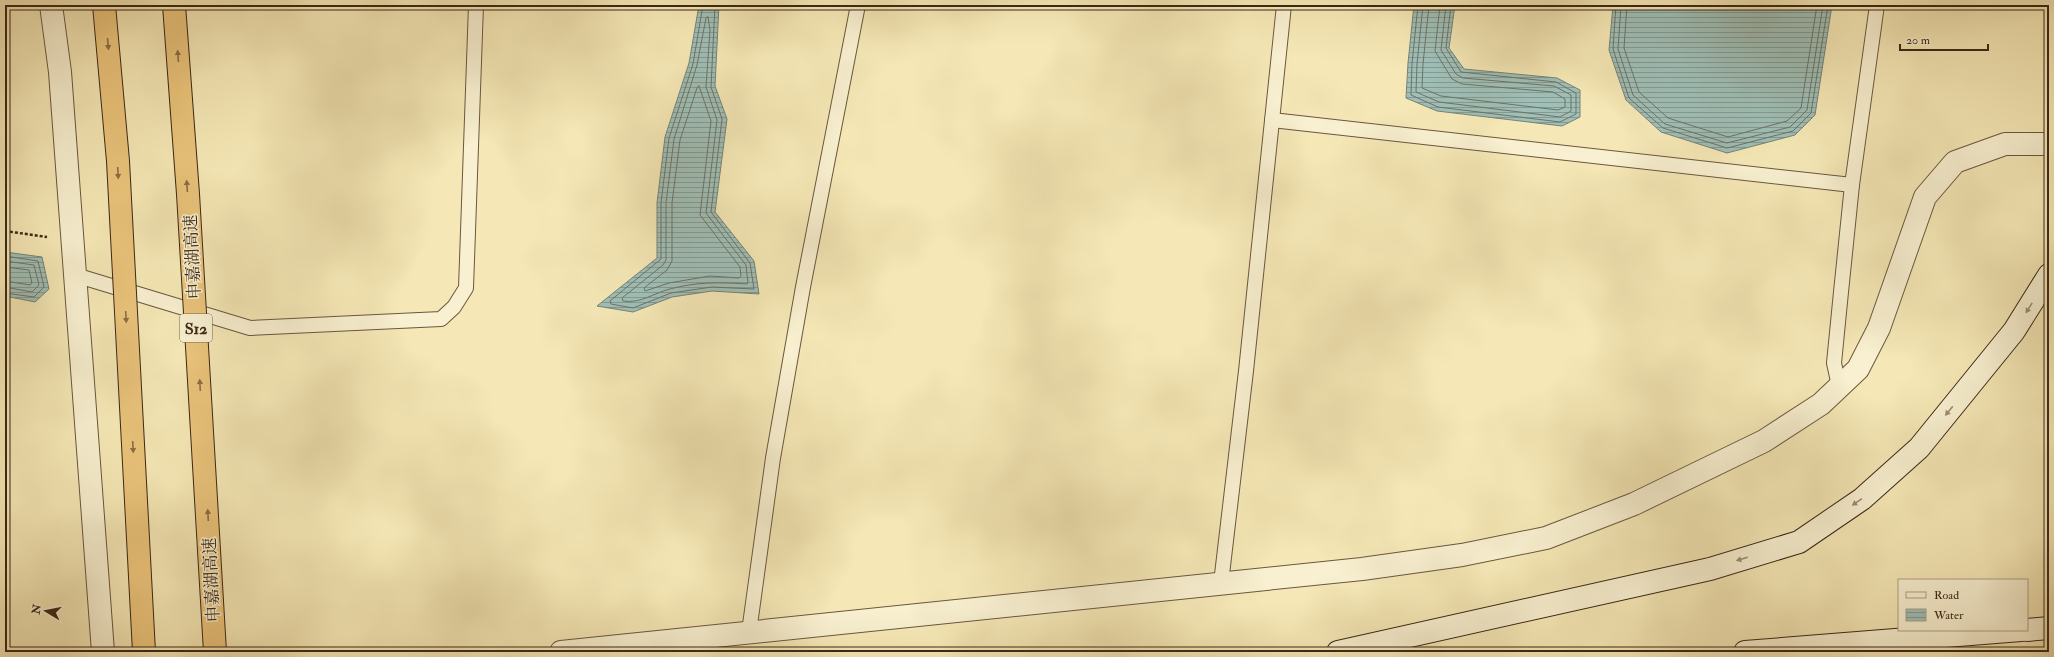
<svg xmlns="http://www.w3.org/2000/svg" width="2054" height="657" font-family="'IM FELL Double Pica','Noto Serif SC',serif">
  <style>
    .water { fill: url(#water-rules); stroke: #778277 }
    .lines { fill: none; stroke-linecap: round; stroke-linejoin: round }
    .shore { stroke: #6d7366; stroke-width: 1 }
    .service-casing { stroke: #6a573e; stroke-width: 16 }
    .minor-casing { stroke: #6a573e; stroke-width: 24 }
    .secondary-casing { stroke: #3b2716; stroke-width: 24 }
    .path { stroke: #3b2716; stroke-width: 2.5; stroke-dasharray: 3 2; stroke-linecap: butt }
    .service { stroke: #f8f0d0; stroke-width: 14 }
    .minor { stroke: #f8f0d0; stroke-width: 22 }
    .secondary { stroke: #f8f0d0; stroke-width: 22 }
    .motorway-bridge-casing { stroke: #3b2716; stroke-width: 24; stroke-linecap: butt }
    .motorway-bridge { stroke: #eac47b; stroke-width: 22 }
    .oneway { fill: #8a6e43 }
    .oneway2 { fill: #9a8c73 }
    .labels { text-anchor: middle; stroke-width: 3; stroke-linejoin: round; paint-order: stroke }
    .shield { fill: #f8f0d0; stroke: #74634e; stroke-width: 1 }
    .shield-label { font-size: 16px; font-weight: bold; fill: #3b2716 }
    .street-label { font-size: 17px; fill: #3b2716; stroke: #f8f0d0 }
  </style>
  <defs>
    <pattern id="water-rules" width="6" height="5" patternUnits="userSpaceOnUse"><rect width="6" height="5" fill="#9fbfb7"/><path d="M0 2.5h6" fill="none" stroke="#839b94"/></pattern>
  </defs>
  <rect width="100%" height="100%" fill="#f5e8b6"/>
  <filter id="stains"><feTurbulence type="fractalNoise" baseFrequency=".005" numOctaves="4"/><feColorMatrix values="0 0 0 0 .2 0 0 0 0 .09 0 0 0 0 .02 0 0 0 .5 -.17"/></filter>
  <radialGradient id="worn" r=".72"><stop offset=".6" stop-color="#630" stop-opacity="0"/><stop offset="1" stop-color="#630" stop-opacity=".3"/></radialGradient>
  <g class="water">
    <path d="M699 5H719L715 86 727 119 715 212 754 261 759 294 712 291 672 297 633 312 597 306 657 258V203L665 137 689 63Z"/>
    <path d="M1414 5H1455L1449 48 1464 69 1557 78 1580 90V117L1562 126 1437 111 1406 98 1408 63Z"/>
    <path d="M1613 5H1832L1815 115 1795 135 1727 153 1661 132 1626 100 1609 50Z"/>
    <path d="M5 252 42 257 49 289 35 302 5 296Z"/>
  </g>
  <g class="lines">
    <g class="shore">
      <path d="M703 5 693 64 669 138 661 203V259L610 301 611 304 633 308 671 293 712 287 754 289 750 263 711 212 722 119 711 87 715 5"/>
      <path d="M1418 5 1412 64 1411 95 1438 107 1560 122 1576 114V93L1556 82 1461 72 1446 48 1451 5"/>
      <path d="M1423 5 1417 64 1416 92 1439 102 1560 117 1571 111V95L1554 86 1463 78 1456 74 1441 50 1446 5"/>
      <path d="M1429 5 1423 64 1422 88 1441 96 1558 110 1565 107V99L1553 92 1462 84 1452 79 1435 51 1440 5"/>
      <path d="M1616 5 1613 49 1629 98 1663 128 1727 148 1793 131 1811 113 1828 5"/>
      <path d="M1621 5 1618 49 1633 95 1665 124 1727 143 1790 127 1807 110 1823 5"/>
      <path d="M1627 5 1624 48 1639 92 1668 118 1728 137 1787 121 1801 108 1817 5"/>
      <path d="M708 17 710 30 706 87 717 120 706 213 746 265 748 283 747 284C720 282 695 282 670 289 654 293 640 304 623 301L622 298 663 265 666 260V203L674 139 697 65 706 18Z"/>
      <path d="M699 86 711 121 700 215 740 267 741 276 739 278 710 276 669 283 645 291 644 288 667 270 672 261V203L680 140 697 88Z"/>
      <path d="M5 256 38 261 44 287 34 297 5 293"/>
      <path d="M5 261 34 265 39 285 32 292 5 287"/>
      <path d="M5 267 29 270 32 283 30 285 5 281"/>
    </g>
    <defs>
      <g id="service">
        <path d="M1272 120 1852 185"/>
        <path d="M75 275 250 328 441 319 454 307 466 288 476 5"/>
        <path d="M1839 386 1834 363 1841 292 1852 185 1877 5"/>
        <path d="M1221 583 1246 371 1284 5"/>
        <path d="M749 632 773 458 803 287 858 5"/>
      </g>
      <g id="minor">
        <path d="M51 5 60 72 103 652"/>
        <path d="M561 652 1362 569 1462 555 1546 538 1634 504 1764 441 1821 404 1858 369 1879 328 1925 197 1955 162 2005 144H2049"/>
      </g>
      <g id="secondary">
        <path d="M2027 630 2049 628"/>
        <path d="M1338 652 1710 569 1799 542 1862 499 1919 448 2014 331 2049 275"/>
        <path d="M1745 652 2021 630"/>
      </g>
    </defs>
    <use href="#service" class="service-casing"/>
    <use href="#minor" class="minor-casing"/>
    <use href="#secondary" class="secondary-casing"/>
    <path class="path" d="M5 231 47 237"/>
    <use href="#service" class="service"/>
    <use href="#minor" class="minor"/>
    <use href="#secondary" class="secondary"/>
    <defs>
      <g id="motorway-bridge">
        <path d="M104 5 118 161 144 652"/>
        <path d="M174 5 188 194 215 652"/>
      </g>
    </defs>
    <use href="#motorway-bridge" class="motorway-bridge-casing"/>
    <use href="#motorway-bridge" class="motorway-bridge"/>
  </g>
  <defs><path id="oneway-solid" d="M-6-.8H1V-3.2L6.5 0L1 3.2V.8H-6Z"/></defs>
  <g class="oneway">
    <use href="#oneway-solid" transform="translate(108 44) rotate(85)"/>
    <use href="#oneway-solid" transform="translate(178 56) rotate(-94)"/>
    <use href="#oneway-solid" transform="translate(118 173) rotate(87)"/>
    <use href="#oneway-solid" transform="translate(187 186) rotate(-94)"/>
    <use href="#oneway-solid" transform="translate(126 317) rotate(87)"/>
    <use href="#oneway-solid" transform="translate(200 385) rotate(-93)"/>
    <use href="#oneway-solid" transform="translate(133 447) rotate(87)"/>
    <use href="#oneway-solid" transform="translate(208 515) rotate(-93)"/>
  </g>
  <g class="oneway2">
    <use href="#oneway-solid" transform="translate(2029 308) rotate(122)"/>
    <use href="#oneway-solid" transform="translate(1949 411) rotate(129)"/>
    <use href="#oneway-solid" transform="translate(1857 502) rotate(145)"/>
    <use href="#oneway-solid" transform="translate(1742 559) rotate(164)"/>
  </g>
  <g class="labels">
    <rect class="shield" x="180" y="314" width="32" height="28" rx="3"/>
    <g class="shield-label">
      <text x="196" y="334">S12</text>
    </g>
    <g class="street-label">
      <text transform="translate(192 257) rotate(-93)" y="6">申嘉湖高速</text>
      <text transform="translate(211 580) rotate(-93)" y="6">申嘉湖高速</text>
    </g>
  </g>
  <rect width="2054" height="657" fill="none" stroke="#f5e8b6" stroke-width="20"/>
  <rect x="6" y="6" width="2042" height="645" fill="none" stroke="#3b2716" stroke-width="2"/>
  <rect x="10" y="10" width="2034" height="637" fill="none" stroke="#3b2716"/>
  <rect x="1898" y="579" width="130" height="52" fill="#f8f0d0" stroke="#aca086"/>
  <rect x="1906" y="592" width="20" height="6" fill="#f8f0d0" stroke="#aca086"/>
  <text x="1934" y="599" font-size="12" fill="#3b2716">Road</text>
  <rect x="1906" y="609" width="20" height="12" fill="url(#water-rules)" stroke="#aca086"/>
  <text x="1934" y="619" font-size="12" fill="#3b2716">Water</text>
  <g transform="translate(46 611) rotate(280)" stroke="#f8f0d0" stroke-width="3" paint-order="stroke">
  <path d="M0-3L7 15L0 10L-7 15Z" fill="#3b2716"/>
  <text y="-6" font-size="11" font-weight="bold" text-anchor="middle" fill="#3b2716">N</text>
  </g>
  <path d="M1900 44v6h88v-6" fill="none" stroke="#3b2716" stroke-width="2"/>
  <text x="1906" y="44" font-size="12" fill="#3b2716" stroke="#f8f0d0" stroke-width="3" paint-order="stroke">20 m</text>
  <rect width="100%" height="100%" filter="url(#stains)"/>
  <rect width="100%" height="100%" fill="url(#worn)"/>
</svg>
